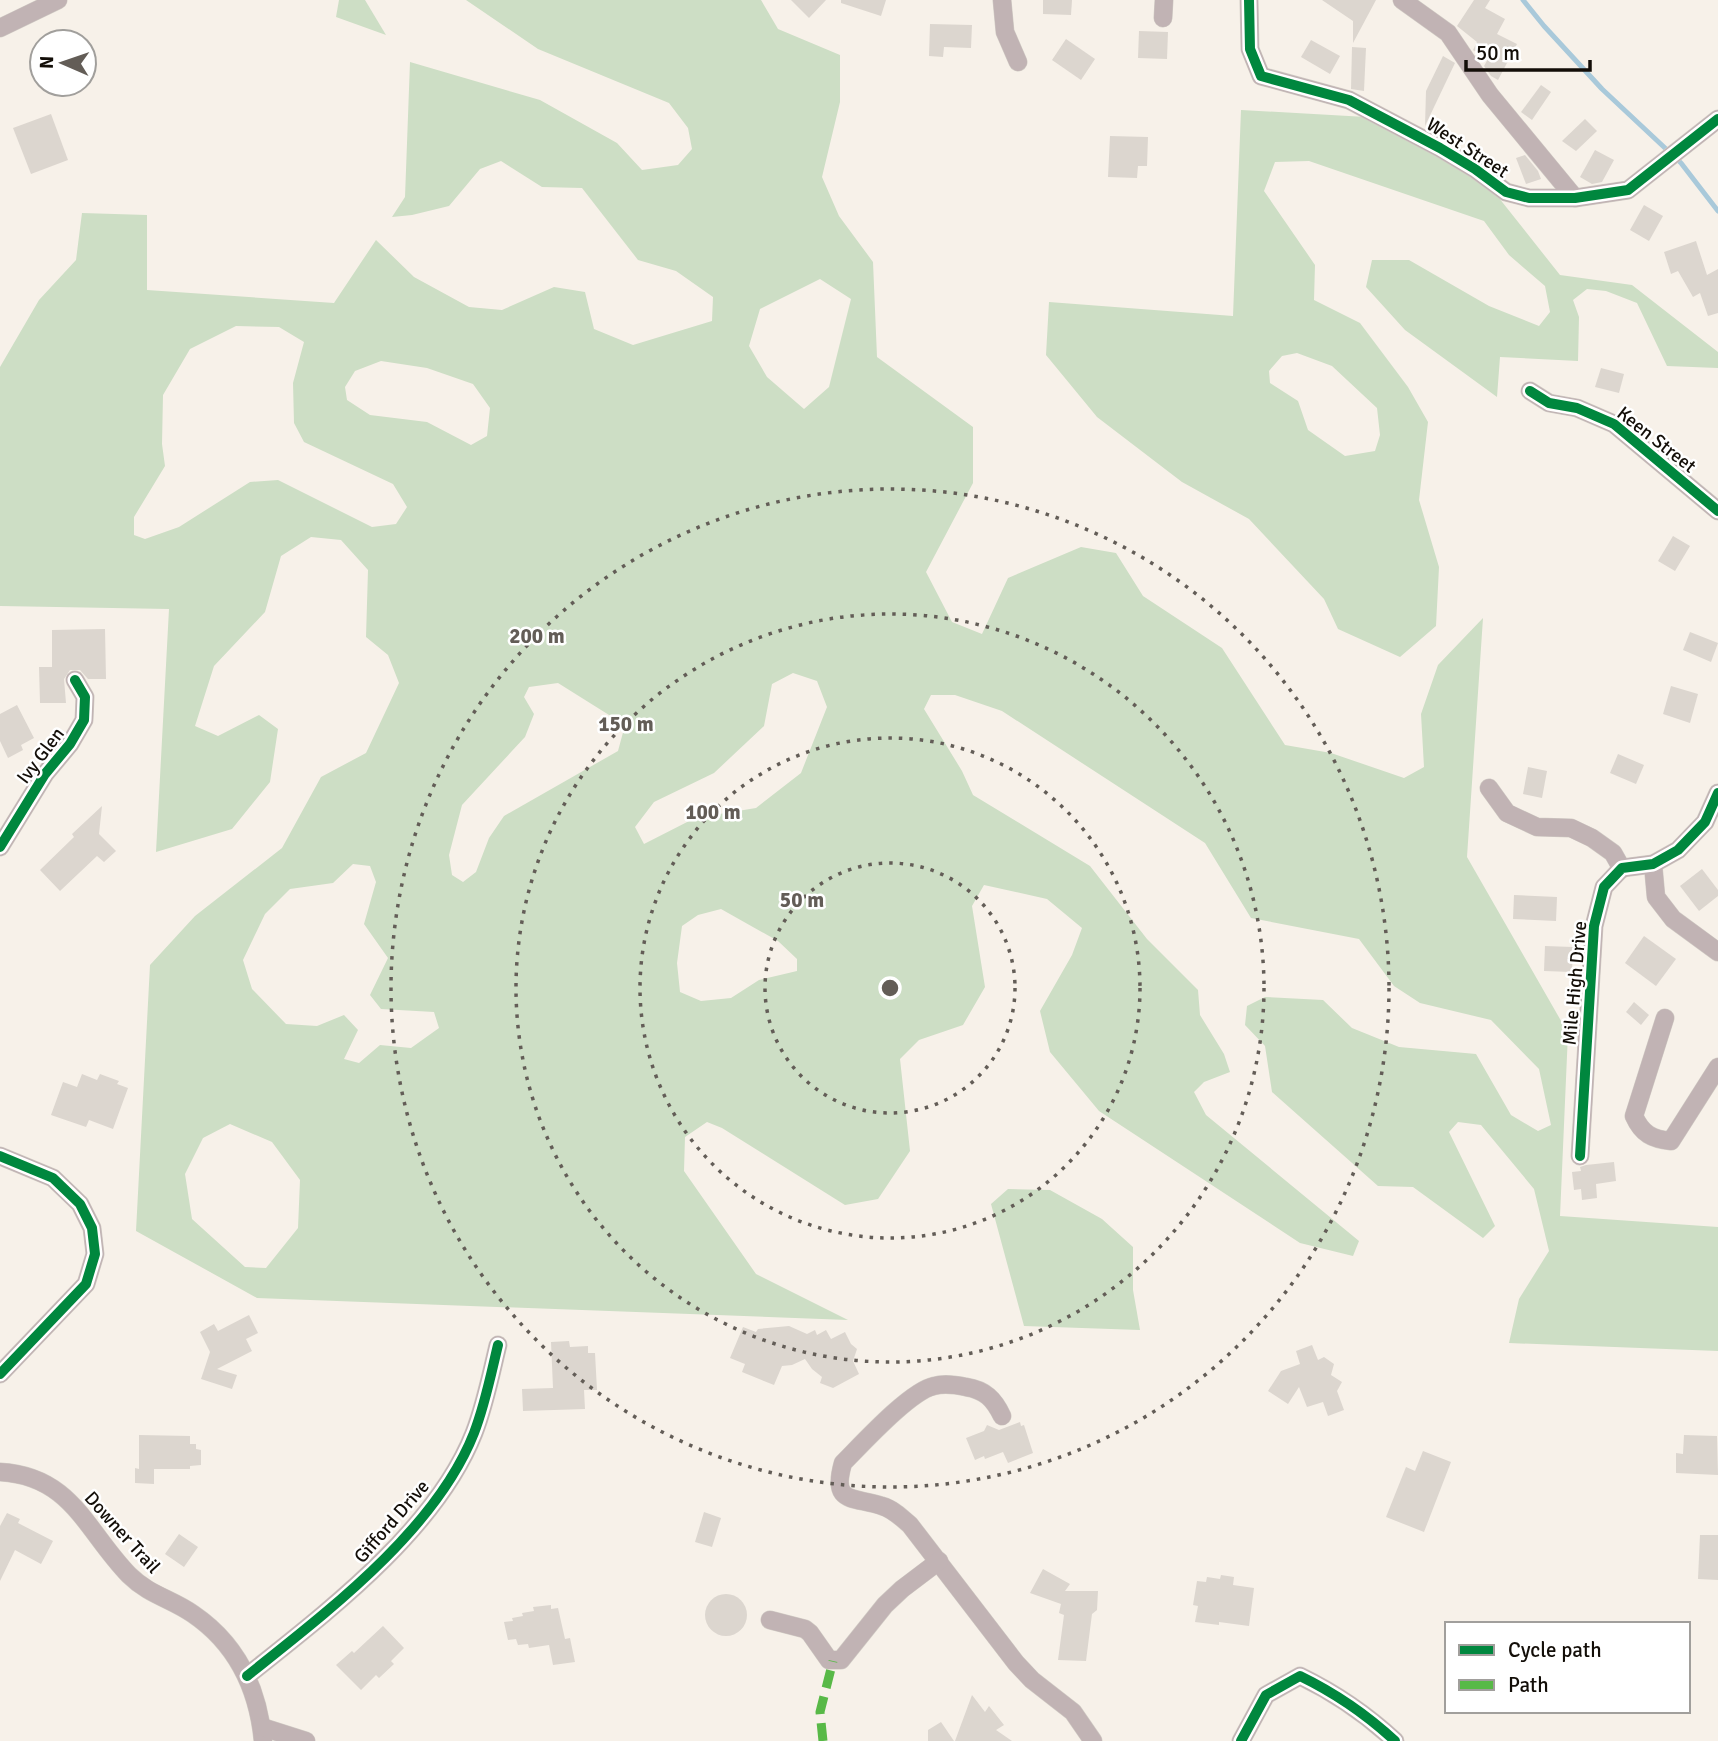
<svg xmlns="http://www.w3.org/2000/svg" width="1718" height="1741" font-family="Signika,sans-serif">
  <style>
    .forest { fill: #cddec5; fill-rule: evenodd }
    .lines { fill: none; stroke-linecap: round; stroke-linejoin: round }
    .stream { stroke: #a9c9da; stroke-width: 5 }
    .building { fill: #dcd6cf }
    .minor-casing { stroke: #d2cdc6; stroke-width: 19 }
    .minor { stroke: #c1b3b4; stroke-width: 18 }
    .quiet { stroke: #58b947; stroke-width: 9; stroke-dasharray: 18 9; stroke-linecap: butt }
    .cycleway-casing { stroke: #fff; stroke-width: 15 }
    .cycleway { stroke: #00873e; stroke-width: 10 }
    .ring { fill: none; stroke: #635d57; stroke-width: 3.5; stroke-dasharray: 3.5 7 }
    .labels { text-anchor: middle; stroke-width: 5; stroke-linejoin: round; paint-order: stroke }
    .street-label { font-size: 19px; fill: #130e08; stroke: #fff }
    .centre { fill: #635d57; stroke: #fff; stroke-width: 3.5 }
    .ring-label { font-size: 21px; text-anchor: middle; font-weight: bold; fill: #635d57; stroke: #fff; stroke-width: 5; stroke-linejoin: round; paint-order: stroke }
  </style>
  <rect width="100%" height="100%" fill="#f7f1e9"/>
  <g class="forest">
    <path d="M339 0H365L386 35 336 17Z"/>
    <path d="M466 0H761L778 29 840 55V102L822 177 839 216 873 262 877 357 973 427V483L926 572 952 622 982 634 1008 578 1081 547 1116 553 1143 596 1222 648 1285 745 1331 753 1404 778 1424 767 1421 714 1438 665 1483 618 1467 857 1568 1033 1560 1216 1718 1227V1351L1509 1343 1519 1299 1549 1251 1534 1189 1481 1125 1458 1122 1449 1132 1495 1226 1483 1238 1413 1187 1378 1186 1272 1092 1265 1046 1245 1025 1247 1006 1265 997 1323 1000 1352 1028 1399 1047 1476 1054 1511 1115 1538 1131 1551 1125 1539 1069 1491 1020 1420 1003 1394 986 1359 939 1251 918 1205 843 1002 711 955 695H931L924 709 962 771 973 795 1090 866 1147 939 1198 990 1200 1015 1224 1054 1230 1072 1204 1082 1194 1092 1206 1115 1359 1241 1353 1256 1300 1243 1099 1111 1050 1052 1040 1011 1072 955 1082 928 1047 899 984 885 972 906 985 987 963 1025 919 1040 900 1059 910 1151 878 1199 845 1205 722 1128 707 1122 685 1137 684 1171 756 1274 848 1320 257 1298 136 1231 150 965 195 916 282 848 321 777 366 753 399 683 388 655 366 637 368 570 341 540 311 537 281 556 265 612 214 666 195 726 218 736 259 715 278 729 270 782 232 829 156 852 169 609 0 606V367L39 300 76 260 82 213 147 215V290L334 303 376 240 414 277 469 307 502 310 554 287 585 292 594 329 633 345 712 321 713 297 676 271 638 260 582 188 542 187 501 161 480 169 449 206 412 215 392 217 405 197 410 62 540 100 617 143 642 170 678 165 692 149 688 128 669 103 538 49ZM820 279 851 299 829 387 804 409 767 377 749 346 760 309ZM236 326 279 327 304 342 293 383 294 423 304 442 393 484 407 507 396 524 372 527 278 480 250 482 179 527 145 539 134 535V517L165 466 162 444 163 395 190 349ZM381 361 427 368 473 384 490 408 487 436 471 445 427 422 370 415 347 400 345 387 355 371ZM793 673 817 681 827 707 801 773 756 808 695 818 644 844 635 827 654 802 714 773 764 726 772 684ZM558 683 625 725 618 751 504 816 489 838 476 872 463 882 452 875 449 855 462 805 525 737 534 714 524 697 529 687ZM353 864 370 866 376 882 364 924 388 958 370 995 381 1009 434 1012 439 1028 411 1048 380 1045 359 1063 344 1059 358 1030 344 1015 317 1026 286 1024 252 989 243 960 265 914 290 889 333 883ZM721 909 778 941 797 959V971L759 980 731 998 701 1001 680 992 677 963 682 926 698 915ZM230 1124 272 1142 300 1180 298 1228 266 1268 245 1267 192 1219 185 1174 203 1138Z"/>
    <path d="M1241 110 1366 117 1476 177 1499 198 1560 275 1632 285 1718 352V368L1667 366 1637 303 1606 291 1587 289 1573 300 1579 317 1578 361 1500 357 1497 397 1405 330 1366 287 1372 260H1409L1489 306 1539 326 1550 312 1545 286 1509 255 1484 221 1309 161 1275 162 1264 191 1315 265 1314 300 1360 323 1408 387 1428 422 1419 500 1439 567 1436 626 1400 657 1338 629 1324 599 1249 519 1182 482 1097 417 1046 355 1049 302 1233 316ZM1297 353 1332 366 1377 408 1380 435 1375 451 1345 456 1308 430 1298 401 1270 383 1269 371 1282 356Z"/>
    <path d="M1008 1189 1050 1190 1102 1219 1133 1247V1290L1140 1330 1024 1326 991 1204Z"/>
  </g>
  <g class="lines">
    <path class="stream" d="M1523 0 1544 26 1602 89 1681 163 1718 211"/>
  </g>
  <g class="building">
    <path d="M791 0H826L809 18Z"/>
    <path d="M841 0H886L881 16 841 3Z"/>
    <path d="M1043 0H1072L1071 15 1043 14Z"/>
    <path d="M1322 0H1376L1353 43V21Z"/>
    <path d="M1474 0H1490L1485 8 1505 19 1497 34 1517 44 1498 80 1491 76 1484 66 1488 59 1473 50 1477 42 1457 26Z"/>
    <path d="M930 24 972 25 971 48 944 47 943 57 929 56Z"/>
    <path d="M1139 31 1168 32 1167 59 1138 58Z"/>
    <path d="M1066 39 1095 59 1081 80 1052 60Z"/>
    <path d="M1311 40 1340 56 1330 74 1301 57Z"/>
    <path d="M1352 47 1366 48 1364 91 1351 89Z"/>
    <path d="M1443 56 1455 63 1425 126 1426 91Z"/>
    <path d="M1541 85 1551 92 1532 120 1521 112Z"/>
    <path d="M51 114 68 160 31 174 13 128Z"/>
    <path d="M1585 119 1597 131 1576 151 1562 141Z"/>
    <path d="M1110 136 1148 137 1147 166H1138L1137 178 1108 177Z"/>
    <path d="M1595 150 1614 160 1602 182 1592 184 1580 177Z"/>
    <path d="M1525 155 1538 171 1541 179 1526 184 1516 158Z"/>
    <path d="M1644 205 1663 216 1649 241 1630 230Z"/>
    <path d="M1696 241 1707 275 1718 269V313L1708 316 1700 293 1693 297 1678 271 1671 274 1664 252Z"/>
    <path d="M1601 368 1624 374 1619 393 1595 387Z"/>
    <path d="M1673 536 1690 546 1675 571 1658 561Z"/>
    <path d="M105 629 106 679H88L80 670H70L64 679 66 703H40L39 667H52V630Z"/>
    <path d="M1690 632 1718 643 1711 662 1683 650Z"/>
    <path d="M1671 686 1698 694 1690 723 1663 714Z"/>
    <path d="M17 705 34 738 21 745 23 750 8 758 0 741V714Z"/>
    <path d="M1618 754 1644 765 1636 784 1610 773Z"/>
    <path d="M1528 767 1547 771 1542 798 1523 794Z"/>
    <path d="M102 806 99 834 116 851 104 862 97 856 60 891 40 870 74 837 72 834Z"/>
    <path d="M1702 869 1718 890V896L1699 911 1680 886Z"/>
    <path d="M1514 895 1557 897 1556 921 1513 919Z"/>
    <path d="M1644 936 1676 959 1656 986 1625 963Z"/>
    <path d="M1545 946 1573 947 1572 972 1544 971Z"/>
    <path d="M1634 1002 1649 1015 1641 1025 1626 1012Z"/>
    <path d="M82 1074 97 1080 100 1074 119 1081 117 1084 128 1088 113 1129 89 1120 86 1127 51 1115 63 1082 77 1087Z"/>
    <path d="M1614 1162 1616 1181 1596 1184 1597 1198 1582 1200 1581 1189 1574 1190 1572 1172 1581 1171 1580 1167 1586 1165Z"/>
    <path d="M249 1315 258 1333 246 1339 252 1351 217 1369 237 1375 232 1389 201 1379 210 1352 200 1332 214 1324 218 1331Z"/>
    <path d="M789 1326 807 1334 815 1330 817 1335 826 1330 831 1339 845 1332 851 1344 857 1349 853 1361 859 1374 833 1388 820 1383 822 1377 812 1369 805 1359 792 1365 782 1366 774 1385 742 1372 745 1364 730 1358 743 1327 756 1332 758 1329Z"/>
    <path d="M569 1341 570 1347 588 1346V1353H595L597 1390H584L585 1409 523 1411 522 1389 553 1388 551 1342Z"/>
    <path d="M1312 1345 1318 1360 1324 1357 1334 1364 1331 1375 1342 1382 1337 1391 1344 1410 1328 1416 1323 1402 1307 1407 1299 1387 1288 1404 1268 1391 1281 1371 1300 1364 1296 1351Z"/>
    <path d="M1020 1422 1021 1426 1024 1425 1033 1453 1008 1463 1003 1452 985 1459 984 1456 975 1460 966 1438 984 1431 987 1425 999 1430Z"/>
    <path d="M139 1435 190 1436V1444H196V1449L201 1450V1465L190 1466V1469H154V1484L135 1483V1468L139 1469Z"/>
    <path d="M1684 1435 1717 1436 1718 1475 1676 1473V1453L1683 1454Z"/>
    <path d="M1423 1451 1451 1462 1424 1532 1386 1517 1406 1467 1415 1471Z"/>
    <path d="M704 1512 721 1518 712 1547 695 1542Z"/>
    <path d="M7 1513 20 1519 18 1523 53 1541 41 1564 15 1550 0 1581V1526Z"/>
    <path d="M179 1534 198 1547 184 1567 165 1554Z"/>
    <path d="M1700 1535H1718V1580L1698 1579Z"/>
    <path d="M1043 1569 1070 1584 1065 1591H1098L1097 1610 1092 1614 1086 1661 1058 1660 1064 1615 1059 1613 1061 1604 1030 1593Z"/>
    <path d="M1221 1575 1234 1577 1233 1585 1254 1588 1249 1626 1219 1622V1625L1195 1622 1198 1606 1193 1605 1197 1581 1206 1582 1207 1577 1220 1579Z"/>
    <circle cx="726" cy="1615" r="21"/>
    <path d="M551 1605V1609L558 1608 565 1639 570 1638 575 1662 553 1665 549 1645 529 1648 528 1644 518 1645 516 1639 508 1640 504 1622 513 1621 512 1618 523 1616 522 1613 534 1611 533 1607Z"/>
    <path d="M383 1626 404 1648 391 1661 394 1664 379 1678 376 1675 361 1690 336 1665 352 1651 354 1653Z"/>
    <path d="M972 1695 985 1712 989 1706 1004 1725 996 1730 1012 1741H955Z"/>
    <path d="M941 1722 954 1741H928V1730Z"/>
  </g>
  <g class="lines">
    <defs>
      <g id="minor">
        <path d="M1002 0 1005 32 1018 62"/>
        <path d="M1249 0 1250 49 1261 76 1349 100 1440 148 1475 169 1506 192 1529 198H1575L1628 190 1718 119"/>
        <path d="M1402 0 1448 33 1490 95 1575 198"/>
        <path d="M1163 18 1164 0"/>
        <path d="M0 28 58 0"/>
        <path d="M1530 391 1549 403 1577 408 1614 424 1718 511"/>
        <path d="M1489 788 1507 813 1537 827 1571 828 1592 838 1613 853 1622 869"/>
        <path d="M0 847 45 774 70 744 84 720 85 697 75 680"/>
        <path d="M1653 864 1656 897 1673 919 1718 952"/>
        <path d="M1665 1018 1634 1116C1642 1134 1652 1139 1671 1141L1718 1067"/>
        <path d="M0 1156 53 1178 80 1204 92 1228 95 1254 86 1284 0 1374"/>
        <path d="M1580 1156 1594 926 1604 887 1622 868 1653 864 1678 850 1705 822 1718 793"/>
        <path d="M1002 1416C994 1399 985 1390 966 1387 957 1385 944 1383 934 1386 910 1391 862 1444 843 1463 831 1505 853 1496 882 1506 893 1509 902 1518 910 1525L1016 1663 1032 1680 1073 1712 1093 1741"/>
        <path d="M0 1472C72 1476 86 1531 129 1575 149 1595 172 1599 193 1614 237 1644 258 1689 263 1741"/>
        <path d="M770 1620 805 1629 810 1633 829 1660H841L885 1605 902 1589 939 1561"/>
        <path d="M247 1676C327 1612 436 1530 474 1433 485 1405 491 1374 498 1345"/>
        <path d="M262 1727 306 1741"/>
        <path d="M1241 1741 1266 1695 1300 1676C1337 1694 1366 1714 1395 1741"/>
      </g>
    </defs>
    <use href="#minor" class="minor-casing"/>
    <use href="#minor" class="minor"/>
    <path class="quiet" d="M823 1741 820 1712 833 1661"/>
    <defs>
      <g id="cycleway">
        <path d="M1249 0 1250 49 1261 76 1349 100 1440 148 1475 169 1506 192 1529 198H1575L1628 190 1718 119"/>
        <path d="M1530 391 1549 403 1577 408 1614 424 1718 511"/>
        <path d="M0 847 45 774 70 744 84 720 85 697 75 680"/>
        <path d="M0 1156 53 1178 80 1204 92 1228 95 1254 86 1284 0 1374"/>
        <path d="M1580 1156 1594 926 1604 887 1622 868 1653 864 1678 850 1705 822 1718 793"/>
        <path d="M247 1676C327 1612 436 1530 474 1433 485 1405 491 1374 498 1345"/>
        <path d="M1241 1741 1266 1695 1300 1676C1337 1694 1366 1714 1395 1741"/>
      </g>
    </defs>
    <use href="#cycleway" class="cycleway-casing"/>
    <use href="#cycleway" class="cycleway"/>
  </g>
  <g class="ring">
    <circle cx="890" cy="988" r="125"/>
    <circle cx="890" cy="988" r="250"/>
    <circle cx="890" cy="988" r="374"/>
    <circle cx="890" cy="988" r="499"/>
  </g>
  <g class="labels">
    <g class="street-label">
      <text transform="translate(1468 147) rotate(33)" y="7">West Street</text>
      <text transform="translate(1657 439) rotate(38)" y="7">Keen Street</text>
      <text transform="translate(40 755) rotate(-53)" y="7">Ivy Glen</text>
      <text transform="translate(1574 983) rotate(-85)" y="7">Mile High Drive</text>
      <text transform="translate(391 1521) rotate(-49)" y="7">Gifford Drive</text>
      <text transform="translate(123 1532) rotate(48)" y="7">Downer Trail</text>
    </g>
  </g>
  <circle cx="890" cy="988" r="10" class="centre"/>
  <g class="ring-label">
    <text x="537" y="643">200 m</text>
    <text x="626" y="731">150 m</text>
    <text x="713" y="819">100 m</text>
    <text x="802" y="907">50 m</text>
  </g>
  <rect x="1445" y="1622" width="245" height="91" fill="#ffffff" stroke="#a19f9c" stroke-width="2"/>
  <rect x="1459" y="1645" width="35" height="10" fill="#00873e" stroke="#a19f9c" stroke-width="2"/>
  <text x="1508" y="1657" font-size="21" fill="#130e08">Cycle path</text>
  <rect x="1459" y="1680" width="35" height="10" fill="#58b947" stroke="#a19f9c" stroke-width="2"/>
  <text x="1508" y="1692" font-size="21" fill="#130e08">Path</text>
  <g transform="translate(63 63) rotate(272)"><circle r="33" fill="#ffffff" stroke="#a19f9c" stroke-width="2"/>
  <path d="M0-5L12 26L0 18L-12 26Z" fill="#635d57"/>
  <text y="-10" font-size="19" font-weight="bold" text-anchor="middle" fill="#130e08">N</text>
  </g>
  <path d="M1466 60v10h124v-10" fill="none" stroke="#130e08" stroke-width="3.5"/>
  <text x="1476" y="60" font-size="21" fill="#130e08" stroke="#ffffff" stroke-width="5" paint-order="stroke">50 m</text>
</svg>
